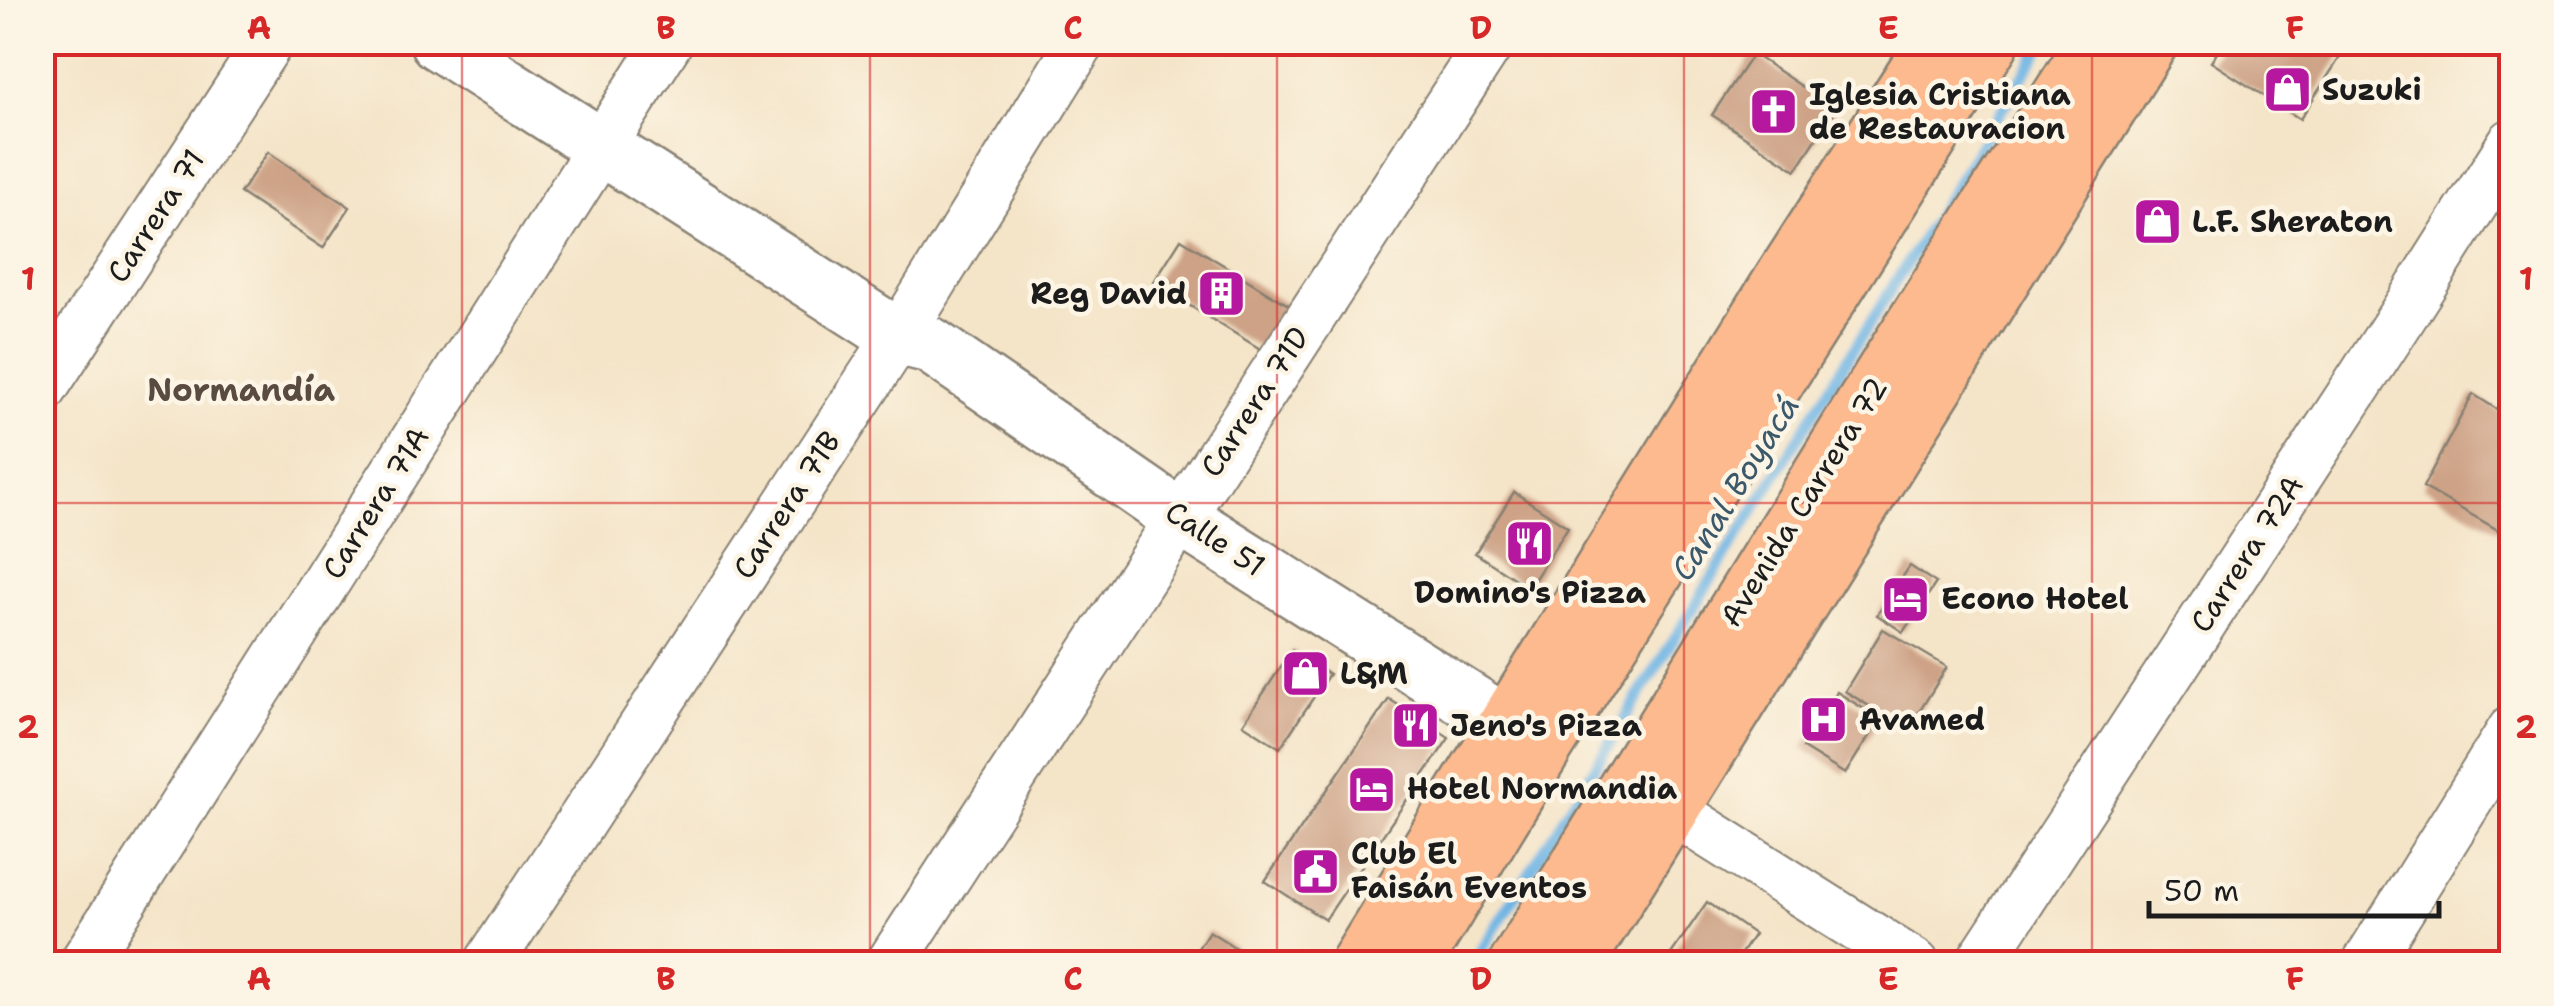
<svg xmlns="http://www.w3.org/2000/svg" width="2554" height="1006" font-family="'Shantell Sans',sans-serif">
  <style>
    .lines { fill: none; stroke-linecap: round; stroke-linejoin: round }
    .stream { stroke: #6db4e4; stroke-width: 11 }
    .building { fill: #cda286 }
    .minor-casing { stroke: #888072; stroke-width: 52 }
    .tertiary-casing { stroke: #888072; stroke-width: 60 }
    .trunk-casing { stroke: #888072; stroke-width: 60 }
    .minor { stroke: #fff; stroke-width: 48 }
    .tertiary { stroke: #fff; stroke-width: 55 }
    .trunk { stroke: #fcba8e; stroke-width: 55 }
    .grid { fill: none; stroke: #d62828; stroke-width: 2.5; stroke-opacity: 0.55 }
    .labels { text-anchor: middle; stroke-width: 9; stroke-linejoin: round; paint-order: stroke }
    .poi-label { font-size: 30px; font-weight: bold; fill: #1c1c1c; stroke: #fcf5e5; text-anchor: start }
    .street-label { font-size: 30px; fill: #1c1c1c; stroke: #fcf5e5 }
    .neighbourhood-label { font-size: 32px; font-weight: bold; fill: #5a4b41; stroke: #fcf5e5 }
    .water-label { font-size: 32px; font-style: italic; fill: #3c596c; stroke: #fcf5e5 }
    .neatline { fill: none; stroke: #d62828; stroke-width: 4 }
    .grid-label { font-size: 32px; text-anchor: middle; font-weight: bold; fill: #d62828 }
  </style>
  <rect width="100%" height="100%" fill="#fcf5e5"/>
  <filter id="ink" filterUnits="userSpaceOnUse"><feTurbulence type="fractalNoise" baseFrequency=".01" numOctaves="2"/><feDisplacementMap in="SourceGraphic" scale="20" xChannelSelector="R" yChannelSelector="G"/><feConvolveMatrix kernelMatrix="1 2 1 2 8 2 1 2 1" color-interpolation-filters="sRGB"/></filter>
  <filter id="wash" filterUnits="userSpaceOnUse"><feTurbulence type="fractalNoise" baseFrequency=".0048" numOctaves="4" result="noise"/><feDisplacementMap in="SourceGraphic" scale="40" xChannelSelector="R" yChannelSelector="G"/><feGaussianBlur stdDeviation="2.25" result="paint"/><feColorMatrix in="noise" values="0 0 0 0 0 0 0 0 0 0 0 0 0 0 0 0 0 1.4 0 .05"/><feComposite in="paint" operator="in"/></filter>
  <g filter="url(#wash)">
    <rect width="100%" height="100%" fill="#f4e4c8"/>
    <g class="lines">
      <path class="stream" d="M1473 964 2044 42"/>
    </g>
    <g id="blocks">
      <g class="building">
        <path d="M2224 42H2350L2300 119 2211 62Z"/>
        <path d="M1753 54 1836 109 1796 170 1712 115Z"/>
        <path d="M268 152 350 207 323 248 240 193Z"/>
        <path d="M1181 239 1290 306 1262 350 1153 283Z"/>
        <path d="M2473 394 2512 419V538L2423 487Z"/>
        <path d="M1514 492 1568 527 1529 588 1475 553Z"/>
        <path d="M1910 566 1936 583 1903 632 1877 615Z"/>
        <path d="M1883 629 1947 667 1908 730 1845 691Z"/>
        <path d="M1292 650 1329 674 1280 748 1243 724Z"/>
        <path d="M1837 692 1880 719 1845 774 1803 748Z"/>
        <path d="M1389 699 1449 738 1325 920 1265 881Z"/>
        <path d="M1707 902 1754 934 1734 964H1672L1667 960Z"/>
        <path d="M1209 931 1225 941 1260 964H1188Z"/>
      </g>
    </g>
  </g>
  <g filter="url(#ink)">
    <use href="#blocks" fill-opacity="0" stroke="#888072" stroke-width="2.5"/>
    <g class="lines">
      <defs>
        <g id="minor">
          <path d="M42 390 269 42"/>
          <path d="M1670 809 1915 964"/>
          <path d="M83 964 668 42"/>
          <path d="M488 964 912 315 1081 42"/>
          <path d="M890 964 1490 42"/>
          <path d="M1979 964 2394 329 2512 143"/>
          <path d="M2366 964 2512 730"/>
        </g>
        <path id="tertiary" d="M438 42 898 337 930 345 1179 517 1506 724"/>
        <g id="trunk">
          <path d="M1358 964 1782 280 1935 42"/>
          <path d="M1413 964 1546 745 1991 42"/>
          <path d="M1517 964 1897 351 2095 42"/>
          <path d="M1575 964 2150 42"/>
        </g>
      </defs>
      <use href="#minor" class="minor-casing"/>
      <use href="#tertiary" class="tertiary-casing"/>
      <use href="#trunk" class="trunk-casing"/>
      <use href="#minor" class="minor"/>
      <use href="#tertiary" class="tertiary"/>
      <use href="#trunk" class="trunk"/>
    </g>
  </g>
  <path class="grid" d="M462 42V964M870 42V964M1277 42V964M1684 42V964M2092 42V964M42 503H2512"/>
  <defs>
    <symbol id="shop-square" viewBox="-11 -11 22 22"><rect x="-9" y="-9" width="18" height="18" rx="4" fill="#b5179e" stroke="#fcf5e5"/><path d="M-5-2.5h2.3a2.7 3.5 0 0 1 5.4 0H5L5.5 6h-11ZM-1.5-2.5h3a1.5 2.3 0 0 0-3 0Z" fill="#fff"/></symbol>
    <symbol id="church-square" viewBox="-11 -11 22 22"><rect x="-9" y="-9" width="18" height="18" rx="4" fill="#b5179e" stroke="#fcf5e5"/><path d="M-1.2-6h2.4v3.5h3.3v2.4h-3.3V6h-2.4V-.1h-3.3v-2.4h3.3Z" fill="#fff"/></symbol>
    <symbol id="building-square" viewBox="-11 -11 22 22"><rect x="-9" y="-9" width="18" height="18" rx="4" fill="#b5179e" stroke="#fcf5e5"/><path d="M-4-6H4V6H1V3H-1V6H-4ZM-2.5-4.3h1.7v1.8h-1.7ZM.8-4.3h1.7v1.8H.8ZM-2.5-1h1.7V.8h-1.7ZM.8-1h1.7V.8H.8Z" fill="#fff"/></symbol>
    <symbol id="restaurant-square" viewBox="-11 -11 22 22"><rect x="-9" y="-9" width="18" height="18" rx="4" fill="#b5179e" stroke="#fcf5e5"/><path d="M-5-6h1v4h1v-4h1v4h1v-4h1v5L-1.5 .5V6h-2V.5L-5-1ZM5-6V6H3V1.5H1.5Q1.5-4 5-6Z" fill="#fff"/></symbol>
    <symbol id="hotel-square" viewBox="-11 -11 22 22"><rect x="-9" y="-9" width="18" height="18" rx="4" fill="#b5179e" stroke="#fcf5e5"/><path d="M-6-4.5h1.5V1H6V5H4.5V3h-9V5H-6ZM-4 0a1.8 1.8 0 1 1 3.6 0ZM.5 0V-2.5h3Q6-2.5 6 0Z" fill="#fff"/></symbol>
    <symbol id="hospital-square" viewBox="-11 -11 22 22"><rect x="-9" y="-9" width="18" height="18" rx="4" fill="#b5179e" stroke="#fcf5e5"/><path d="M-5-5h3v3.5h4V-5h3V5h-3V1.5h-4V5h-3Z" fill="#fff"/></symbol>
    <symbol id="civic-square" viewBox="-11 -11 22 22"><rect x="-9" y="-9" width="18" height="18" rx="4" fill="#b5179e" stroke="#fcf5e5"/><path d="M-.6-6.5H3V-4.5H.6V-3L4-1V1h2V6H-6V1h2V-1L-.6-3ZM-1.2 2.5V6h2.4V2.5Z" fill="#fff"/></symbol>
  </defs>
  <g fill-rule="evenodd">
    <use href="#shop-square" x="2260" y="62" width="55" height="55"/>
    <use href="#church-square" x="1746" y="84" width="55" height="55"/>
    <use href="#shop-square" x="2130" y="194" width="55" height="55"/>
    <use href="#building-square" x="1194" y="266" width="55" height="55"/>
    <use href="#restaurant-square" x="1502" y="516" width="55" height="55"/>
    <use href="#hotel-square" x="1878" y="572" width="55" height="55"/>
    <use href="#shop-square" x="1278" y="646" width="55" height="55"/>
    <use href="#hospital-square" x="1796" y="692" width="55" height="55"/>
    <use href="#restaurant-square" x="1388" y="698" width="55" height="55"/>
    <use href="#hotel-square" x="1344" y="762" width="55" height="55"/>
    <use href="#civic-square" x="1288" y="844" width="55" height="55"/>
  </g>
  <g class="labels">
    <g class="poi-label">
      <text x="2322" y="100">Suzuki</text>
      <text x="1809" y="105">Iglesia Cristiana<tspan x="1809" dy="34">de Restauracion</tspan></text>
      <text x="2192" y="232">L.F. Sheraton</text>
      <text x="1187" y="304" text-anchor="end">Reg David</text>
      <text x="1530" y="603" text-anchor="middle">Domino's Pizza</text>
      <text x="1941" y="609">Econo Hotel</text>
      <text x="1340" y="684">L&amp;M</text>
      <text x="1859" y="730">Avamed</text>
      <text x="1450" y="736">Jeno's Pizza</text>
      <text x="1407" y="799">Hotel Normandia</text>
      <text x="1351" y="864">Club El<tspan x="1351" dy="34">Faisán Eventos</tspan></text>
    </g>
    <g class="street-label">
      <text transform="translate(156 216) rotate(-57)" y="10">Carrera 71</text>
      <text transform="translate(1255 402) rotate(-57)" y="10">Carrera 71D</text>
      <text transform="translate(1804 502) rotate(-58)" y="10">Avenida Carrera 72</text>
      <text transform="translate(376 503) rotate(-58)" y="10">Carrera 71A</text>
      <text transform="translate(787 505) rotate(-57)" y="10">Carrera 71B</text>
      <text transform="translate(1215 539) rotate(33)" y="10">Calle 51</text>
      <text transform="translate(2247 554) rotate(-57)" y="10">Carrera 72A</text>
    </g>
    <g class="neighbourhood-label">
      <text x="241" y="401">Normandía</text>
    </g>
    <g class="water-label">
      <text transform="translate(1735 488) rotate(-58)" y="11">Canal Boyacá</text>
    </g>
  </g>
  <rect width="2554" height="1006" fill="none" stroke="#fcf5e5" stroke-width="110"/>
  <path d="M2149 901v15h290v-15" fill="none" stroke="#1c1c1c" stroke-width="5"/>
  <text x="2164" y="901" font-size="30" fill="#1c1c1c" stroke="#fcf5e5" stroke-width="8" paint-order="stroke">50 m</text>
  <rect x="55" y="55" width="2444" height="896" class="neatline"/>
  <g class="grid-label">
    <text x="259" y="39">A</text>
    <text x="666" y="39">B</text>
    <text x="1073" y="39">C</text>
    <text x="1481" y="39">D</text>
    <text x="1888" y="39">E</text>
    <text x="2295" y="39">F</text>
    <text x="28" y="290">1</text>
    <text x="2526" y="290">1</text>
    <text x="28" y="738">2</text>
    <text x="2526" y="738">2</text>
    <text x="259" y="990">A</text>
    <text x="666" y="990">B</text>
    <text x="1073" y="990">C</text>
    <text x="1481" y="990">D</text>
    <text x="1888" y="990">E</text>
    <text x="2295" y="990">F</text>
  </g>
</svg>
